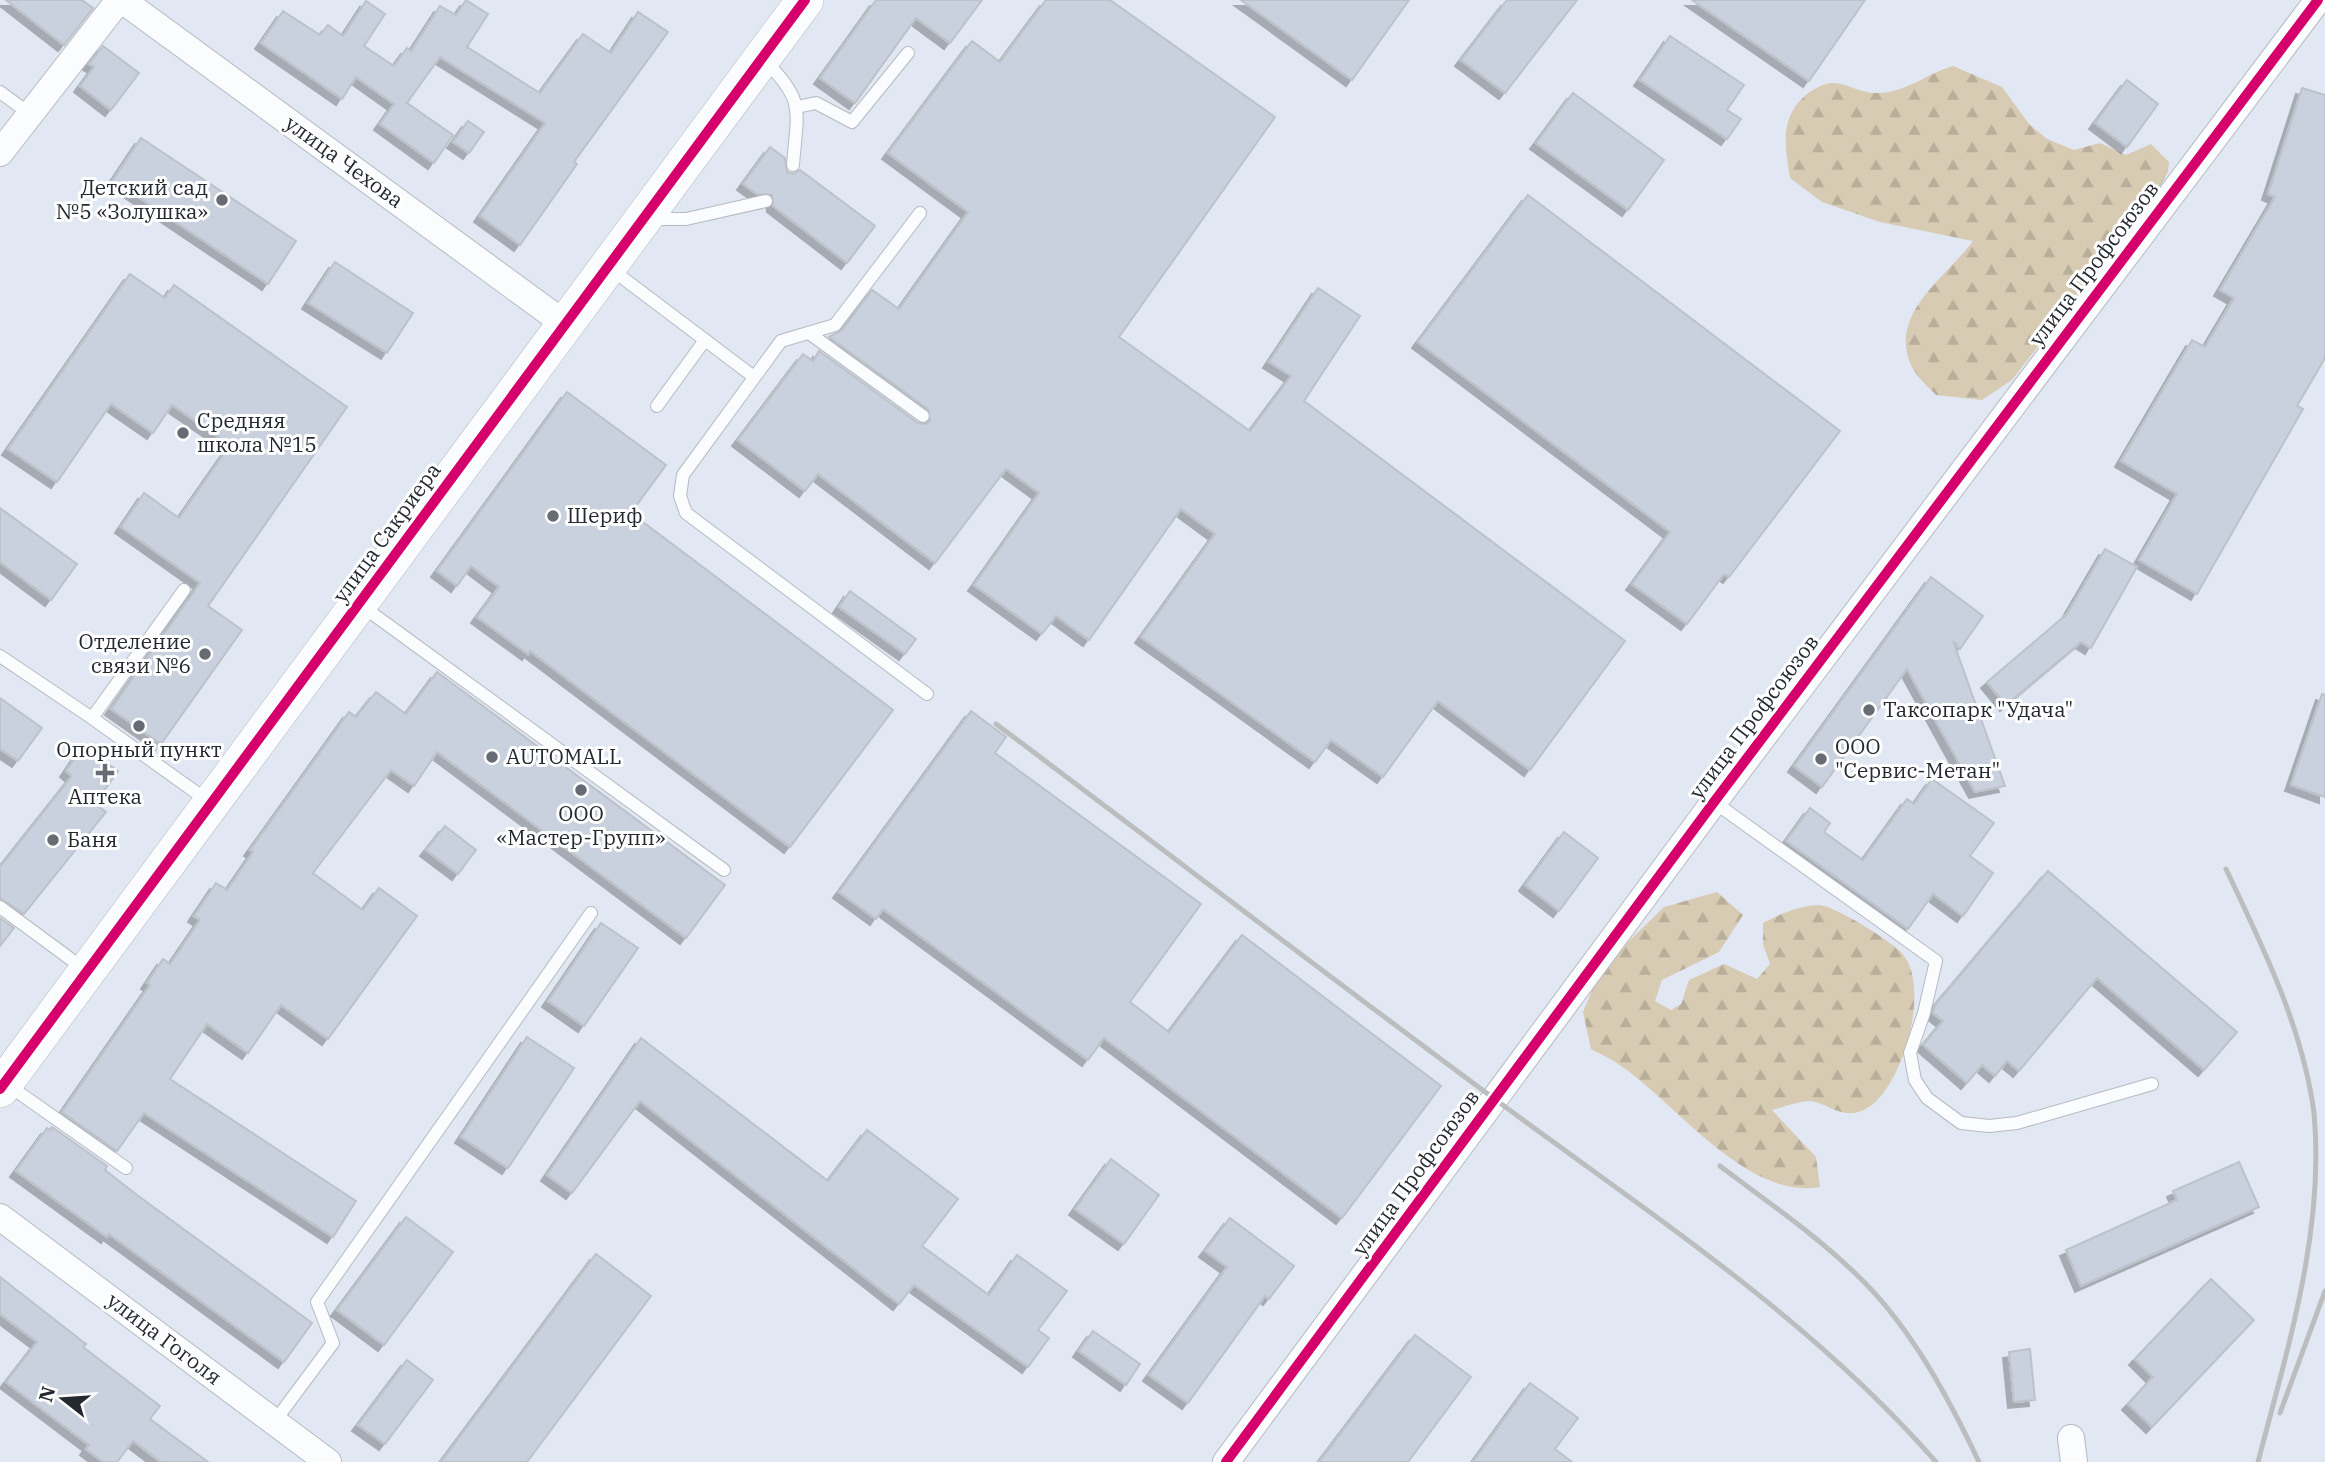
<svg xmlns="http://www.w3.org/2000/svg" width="2325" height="1462" font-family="'IBM Plex Serif',serif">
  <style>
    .forest { fill: url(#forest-firs) }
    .building { fill: #c9d1df; stroke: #bdc2ca; stroke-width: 2; filter: url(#shadow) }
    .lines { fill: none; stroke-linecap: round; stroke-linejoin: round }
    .lane-casing { stroke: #b5bac2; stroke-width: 14 }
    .street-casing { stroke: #b5bac2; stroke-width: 28 }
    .secondary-casing { stroke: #b5bac2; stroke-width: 38 }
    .lane { stroke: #fbfcfd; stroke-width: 12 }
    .street { stroke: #fbfcfd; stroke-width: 26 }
    .secondary { stroke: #fbfcfd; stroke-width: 37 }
    .rail { stroke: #bcbdbf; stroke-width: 5 }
    .cycleway-casing { stroke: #fff; stroke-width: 15 }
    .cycleway { stroke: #d6006c; stroke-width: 10 }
    .poi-dot { fill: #666b74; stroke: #fff; stroke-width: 2.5 }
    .labels { text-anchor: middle; stroke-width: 6; stroke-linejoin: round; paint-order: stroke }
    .street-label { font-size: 21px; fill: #24282f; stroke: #fff }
    .poi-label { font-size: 21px; fill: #24282f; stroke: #fff; text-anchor: start }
  </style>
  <defs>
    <pattern id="forest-firs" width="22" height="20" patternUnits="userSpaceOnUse" patternTransform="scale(1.75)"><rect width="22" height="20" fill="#d8cbb3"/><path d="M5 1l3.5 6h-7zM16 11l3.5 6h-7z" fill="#b9ae9a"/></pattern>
    <filter id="shadow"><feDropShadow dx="-6" dy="6" stdDeviation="0" flood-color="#0004"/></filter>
  </defs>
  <rect width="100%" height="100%" fill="#e2e8f3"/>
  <g class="forest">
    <path d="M1953 66 2002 87 2029 124 2047 139 2074 150 2100 143 2126 155 2151 144 2169 162 2168 172 2155 195 2012 380 1982 400 1936 395C1927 386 1916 376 1911 365 1888 313 1947 277 1973 241L1880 222 1822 202 1790 178C1785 146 1779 117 1807 94 1815 88 1825 82 1836 83 1850 85 1863 94 1878 93 1905 93 1928 73 1953 66Z"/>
    <path d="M1717 892 1743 915 1719 952 1662 980 1655 1001 1671 1010 1681 1004 1689 980 1724 964 1757 979 1770 964 1763 944V923C1780 914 1798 906 1818 905 1834 905 1889 940 1901 952 1932 984 1904 1084 1869 1107 1843 1124 1828 1101 1808 1101 1797 1102 1783 1107 1772 1110L1816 1157 1820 1187C1748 1200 1678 1106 1624 1068 1614 1060 1602 1055 1591 1049L1583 1012 1596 981 1630 940 1664 907Z"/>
  </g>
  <g class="building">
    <path d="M6 0H82L93 8 64 45Z"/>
    <path d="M466 0 488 14 467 47 540 93 583 34 611 53 638 12 668 32 574 162 577 164 520 245 480 216 545 123 440 57 407 103 453 135 434 163 380 124 394 104 356 77 342 99 261 43 283 11 320 35 328 25 343 36 366 1 385 14 364 46 394 66 407 48 411 51 440 6 456 15Z"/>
    <path d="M876 0H982L950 43 916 18 855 103 820 78Z"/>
    <path d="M1046 0H1110L1275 117 1119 337 1250 431 1291 376 1269 362 1318 288 1360 316 1304 401 1625 641 1530 770 1438 701 1383 777 1331 740 1315 762 1141 637 1215 534 1181 509 1089 640 1056 616 1042 634 974 585 1039 493 1006 469 935 563 818 474 805 491 738 440 803 354 813 361 819 351 918 423 926 424 930 421 928 409 829 337 842 330 872 290 899 309 968 212 888 153 972 41 1000 62Z"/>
    <path d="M1241 0H1409L1352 80Z"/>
    <path d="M1507 0H1577L1505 93 1461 60Z"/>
    <path d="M1692 0H1865L1809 81Z"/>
    <path d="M1670 36 1744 85 1727 110 1741 119 1727 139 1640 80Z"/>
    <path d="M103 46 139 73 111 110 80 86 94 67 89 64Z"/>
    <path d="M2127 80 2158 104 2127 147 2095 123Z"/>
    <path d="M2302 88 2325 95V358L2297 406 2303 409 2197 594 2139 560 2177 494 2121 461 2192 340 2205 347 2234 298 2220 290 2275 197 2268 194Z"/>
    <path d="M1573 93 1664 160 1628 210 1536 143Z"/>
    <path d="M468 121 484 132 469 153 453 142Z"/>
    <path d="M141 138 296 241 268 284 113 180Z"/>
    <path d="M770 147 785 158 787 172 793 174 800 170 875 226 847 263 773 206 772 195 757 194 743 184Z"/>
    <path d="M1528 195 1840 431 1729 577 1724 574 1687 624 1632 584 1670 532 1418 342Z"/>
    <path d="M335 262 413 313 387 353 308 303Z"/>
    <path d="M130 274 165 298 174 285 347 407 208 606 242 630 161 744 111 709 200 583 121 527 144 493 179 518 230 445 172 405 153 433 111 404 57 482 8 449Z"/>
    <path d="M567 392 666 465 631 513 893 710 790 847 530 651 528 654 477 617 499 587 471 566 457 586 437 571Z"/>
    <path d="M0 508 77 564 51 600 0 562Z"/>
    <path d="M2105 549 2137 567 2091 648 2081 642 2006 705 1987 682 2067 614Z"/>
    <path d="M1931 577 1983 616 1960 649 1953 641 2005 786 1975 792 1907 669 1822 787 1794 766Z"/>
    <path d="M850 591 916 639 905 654 839 607Z"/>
    <path d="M437 672 725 885 686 938 437 752 414 786 391 770 313 873 363 910 379 888 417 916 328 1039 281 1005 248 1053 207 1024 170 1079 356 1201 333 1237 144 1113 117 1151 62 1112 150 985 147 983 163 959 170 964 200 920 194 916 216 883 227 890 253 852 250 850 349 712 356 717 376 692 406 714Z"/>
    <path d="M2322 694 2325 695V797L2291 785Z"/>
    <path d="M0 698 42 728 18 761 0 749Z"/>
    <path d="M971 711 1006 737 995 753 1201 904 1130 1002 1169 1032 1242 935 1441 1086 1342 1218 1104 1038 1088 1060 883 909 876 919 839 892Z"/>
    <path d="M83 746 118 771 95 804 106 812 24 914 0 898V867L72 776 66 771Z"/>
    <path d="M1932 779 1994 823 1970 856 1993 873 1963 916 1933 894 1908 929 1786 841 1810 808 1830 823 1824 832 1863 860 1907 799 1914 804Z"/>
    <path d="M445 826 476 850 458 874 426 850Z"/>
    <path d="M1564 832 1598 858 1559 911 1525 885Z"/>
    <path d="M2048 871 2237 1032 2204 1070 2097 978 2019 1071 2007 1061 1995 1076 1982 1065 1967 1083 1923 1045 1943 1021 1933 1013 1935 1005Z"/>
    <path d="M0 918 14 928 0 946Z"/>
    <path d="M601 923 638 948 584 1026 548 1001Z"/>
    <path d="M527 1037 574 1068 508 1168 461 1137Z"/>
    <path d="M641 1038 828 1181 867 1130 958 1199 922 1246 989 1295 1017 1255 1067 1291 1038 1330 1049 1338 1028 1367 914 1285 899 1304 640 1101 572 1193 547 1175Z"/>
    <path d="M52 1127 107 1166 105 1170 137 1195 312 1323 284 1362 109 1234 107 1237 16 1171 47 1128 50 1130Z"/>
    <path d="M1111 1159 1159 1195 1124 1244 1075 1209Z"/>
    <path d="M2239 1162 2259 1207 2081 1286 2066 1250 2177 1200 2173 1191Z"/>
    <path d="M406 1217 453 1252 384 1345 337 1310Z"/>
    <path d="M1230 1218 1294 1266 1269 1299 1265 1296 1188 1403 1149 1375 1227 1267 1205 1251Z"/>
    <path d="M596 1254 651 1296 527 1462H441Z"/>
    <path d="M0 1277 86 1344 83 1347 160 1406 150 1419 208 1462H161L133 1441 117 1462H103L86 1449 89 1445 6 1382 37 1342 0 1314Z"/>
    <path d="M2211 1279 2254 1320 2152 1427 2128 1404 2153 1377 2135 1359Z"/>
    <path d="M1093 1331 1140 1364 1126 1385 1079 1351Z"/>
    <path d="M1415 1335 1471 1377 1408 1462H1319Z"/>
    <path d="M2030 1349 2035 1400 2014 1402 2009 1352Z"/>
    <path d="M407 1360 433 1380 385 1444 358 1425Z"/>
    <path d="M1530 1383 1578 1418 1555 1449 1572 1462H1473Z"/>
  </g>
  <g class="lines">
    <defs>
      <g id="lane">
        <path d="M765 61C806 101 797 111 793 165"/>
        <path d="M0 92 30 114"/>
        <path d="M797 107 816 103 852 122 908 53"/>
        <path d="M920 213 835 325 781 341 683 475 680 496 686 513 927 694"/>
        <path d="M651 219H686L766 201"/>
        <path d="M611 269 754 377"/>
        <path d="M809 333 923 416"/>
        <path d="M657 406 705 340"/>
        <path d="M184 590 92 718 208 801"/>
        <path d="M362 606 724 870"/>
        <path d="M0 656 92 718"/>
        <path d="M1714 802 1936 961 1924 1013 1910 1053 1915 1080 1927 1098 1961 1123 1989 1126 2017 1123 2152 1084"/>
        <path d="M0 907 84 969"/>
        <path d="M8 1085 126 1168"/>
        <path d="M275 1421 333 1343 317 1302 591 913"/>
      </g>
      <g id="street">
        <path d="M122 0 565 324"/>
        <path d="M0 153 119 0"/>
        <path d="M0 1217 328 1462"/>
        <path d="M2071 1438 2074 1462"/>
        <path d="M1226 1462 1714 802 2318 0"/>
      </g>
      <path id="secondary" d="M0 1089 805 0"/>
    </defs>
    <use href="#lane" class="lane-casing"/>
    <use href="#street" class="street-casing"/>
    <use href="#secondary" class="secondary-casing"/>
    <use href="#lane" class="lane"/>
    <use href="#street" class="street"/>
    <use href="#secondary" class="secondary"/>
    <g class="rail">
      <path d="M996 724C1163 849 1328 976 1496 1100 1648 1213 1810 1317 1936 1462"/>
      <path d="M2226 869C2262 945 2303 1028 2314 1113 2325 1231 2287 1350 2258 1462"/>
      <path d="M1720 1166C1769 1203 1822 1239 1865 1283 1914 1333 1949 1399 1979 1462"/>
      <path d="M2280 1413 2325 1291"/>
    </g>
    <defs>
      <g id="cycleway">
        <path d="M0 1089 805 0"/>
        <path d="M1226 1462 1714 802 2318 0"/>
      </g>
    </defs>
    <use href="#cycleway" class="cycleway-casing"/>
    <use href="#cycleway" class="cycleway"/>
  </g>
  <g class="poi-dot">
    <circle cx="222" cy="200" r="7"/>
    <circle cx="183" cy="433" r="7"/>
    <circle cx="553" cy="516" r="7"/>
    <circle cx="205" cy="654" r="7"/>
    <circle cx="1869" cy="710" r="7"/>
    <circle cx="139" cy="726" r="7"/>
    <circle cx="492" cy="757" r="7"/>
    <circle cx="1821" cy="759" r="7"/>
    <path d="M101.5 762.5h7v7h7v7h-7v7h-7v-7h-7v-7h7z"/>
    <circle cx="581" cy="790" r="7"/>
    <circle cx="53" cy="840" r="7"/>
  </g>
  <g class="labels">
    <g class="street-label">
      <text transform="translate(344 162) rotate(36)" y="7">улица Чехова</text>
      <text transform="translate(2094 264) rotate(-53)" y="7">улица Профсоюзов</text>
      <text transform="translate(387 533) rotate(-54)" y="7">улица Сакриера</text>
      <text transform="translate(1754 717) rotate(-53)" y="7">улица Профсоюзов</text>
      <text transform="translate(1416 1173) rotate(-54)" y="7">улица Профсоюзов</text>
      <text transform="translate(164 1339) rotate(37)" y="7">улица Гоголя</text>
    </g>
    <g class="poi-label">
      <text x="208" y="195" text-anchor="end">Детский сад<tspan x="208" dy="24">№5 «Золушка»</tspan></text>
      <text x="197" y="428">Средняя<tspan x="197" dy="24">школа №15</tspan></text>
      <text x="567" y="523">Шериф</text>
      <text x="191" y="649" text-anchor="end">Отделение<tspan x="191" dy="24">связи №6</tspan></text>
      <text x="1883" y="717">Таксопарк "Удача"</text>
      <text x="1835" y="754">ООО<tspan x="1835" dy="24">"Сервис-Метан"</tspan></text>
      <text x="139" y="757" text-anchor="middle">Опорный пункт</text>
      <text x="506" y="764">AUTOMALL</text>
      <text x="105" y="804" text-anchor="middle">Аптека</text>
      <text x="581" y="821" text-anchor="middle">ООО<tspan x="581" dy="24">«Мастер-Групп»</tspan></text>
      <text x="67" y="847">Баня</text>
    </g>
  </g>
  <g transform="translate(63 1399) rotate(287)" stroke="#ffffff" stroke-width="5" paint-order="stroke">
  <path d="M0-5L12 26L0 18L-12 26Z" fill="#24282f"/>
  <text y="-10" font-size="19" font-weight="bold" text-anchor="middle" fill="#24282f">N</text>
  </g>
</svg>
